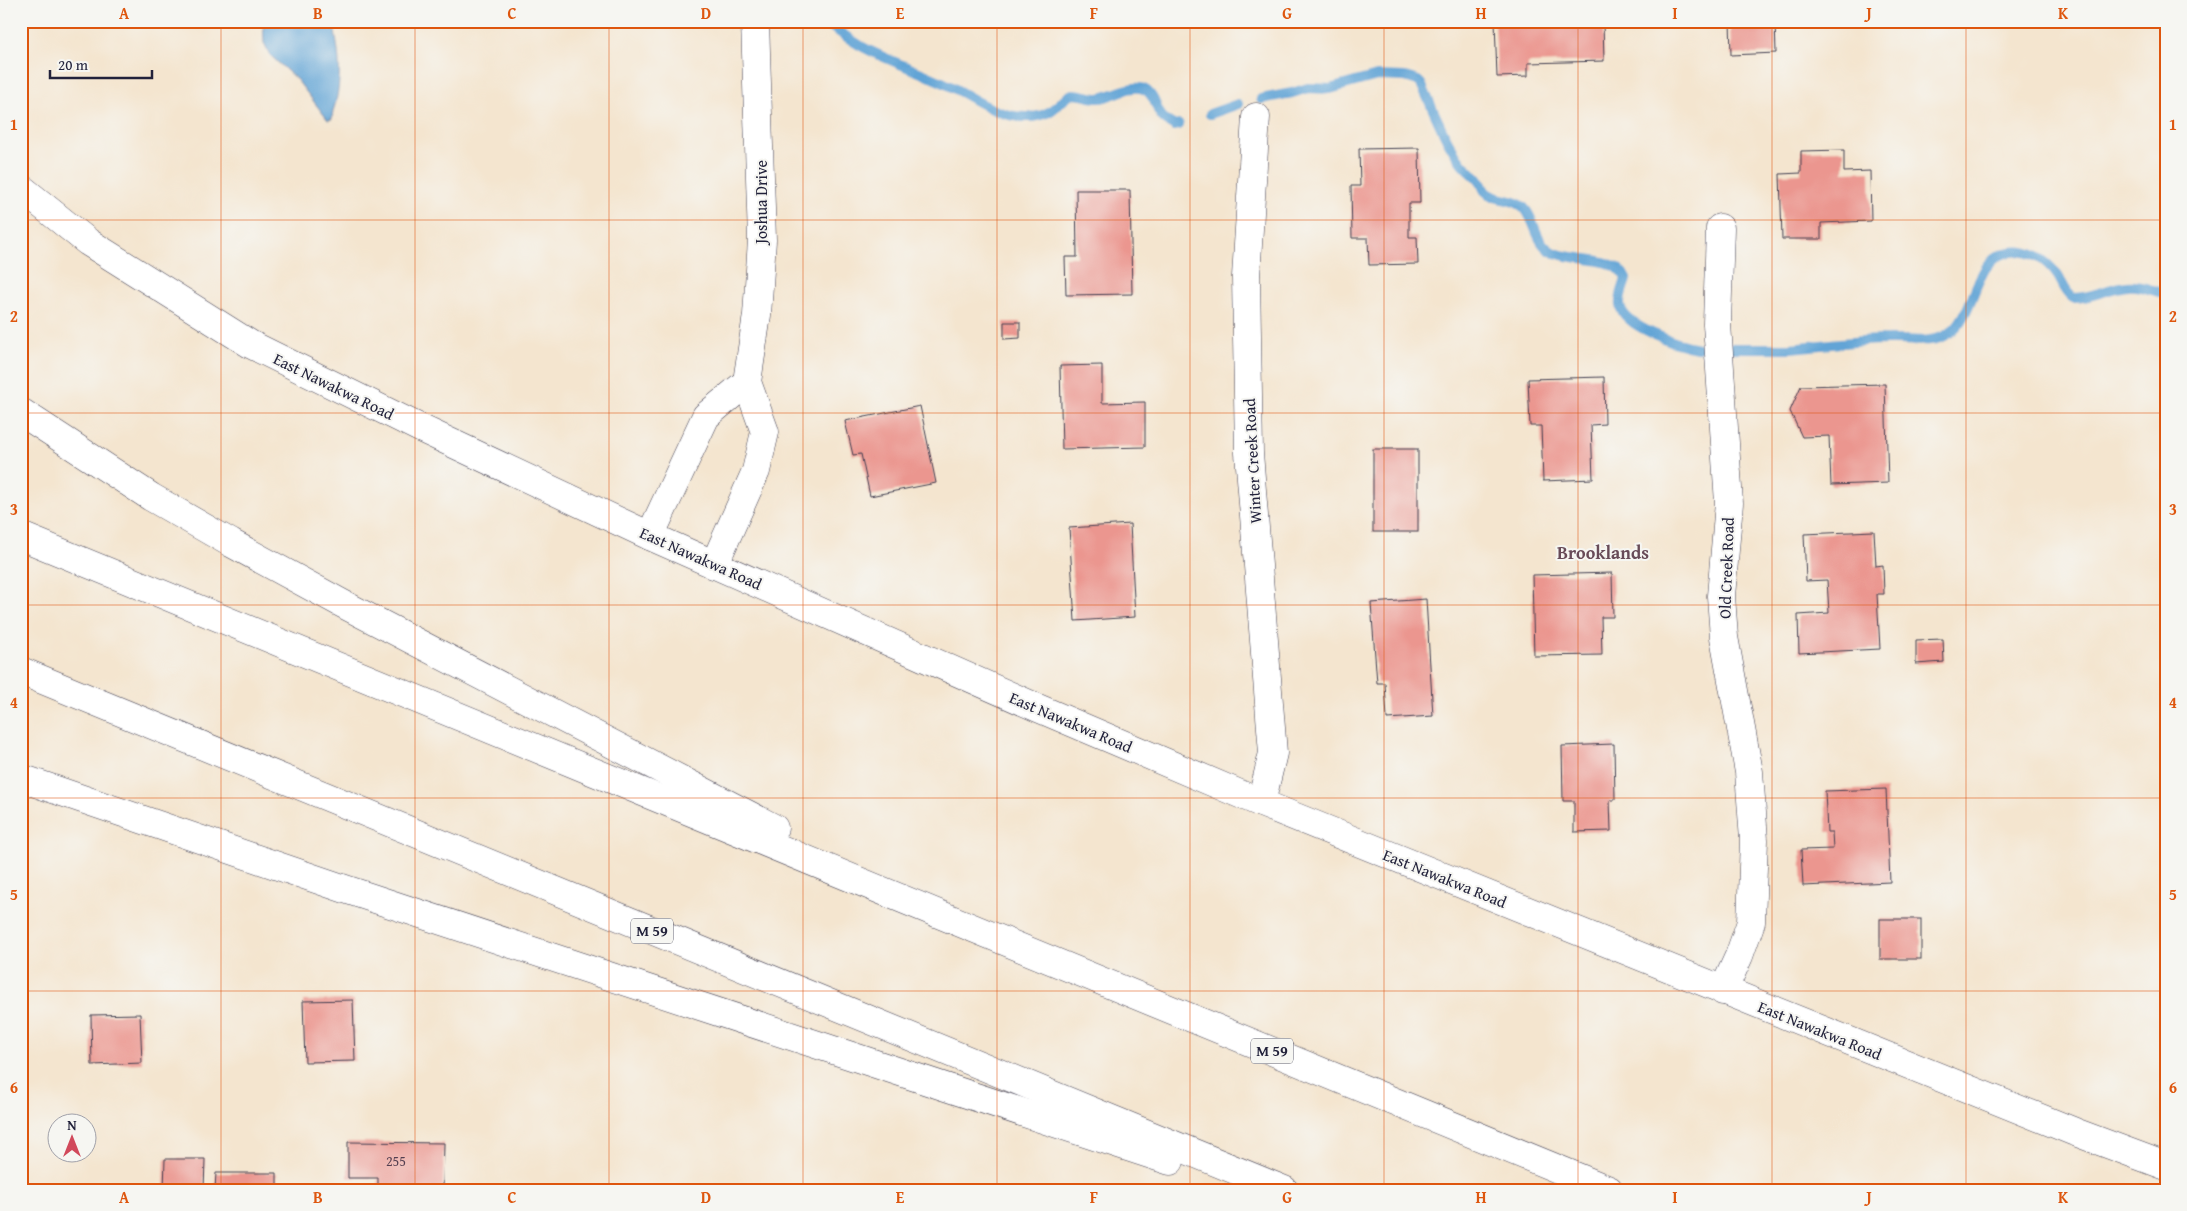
<svg xmlns="http://www.w3.org/2000/svg" width="2187" height="1211" font-family="'Gentium Book Plus',serif">
  <style>
    .water { fill: #62a4d6; stroke: #426388 }
    .lines { fill: none; stroke-linecap: round; stroke-linejoin: round }
    .stream { stroke: #62a4d6; stroke-width: 10 }
    .building { fill: #eb968f }
    .street-casing { stroke: #423f51; stroke-width: 29 }
    .highway-casing { stroke: #423f51; stroke-width: 29 }
    .street { stroke: #fff; stroke-width: 28 }
    .highway { stroke: #fff; stroke-width: 28 }
    .grid { fill: none; stroke: #de560e; stroke-width: 1; stroke-opacity: 0.55 }
    .labels { text-anchor: middle; stroke-width: 4; stroke-linejoin: round; paint-order: stroke }
    .number-label { font-size: 14px; fill: #543f50 }
    .shield { fill: #f6f6f2; stroke: #626272; stroke-width: 1 }
    .shield-label { font-size: 15px; font-weight: bold; fill: #22223b }
    .street-label { font-size: 16px; fill: #22223b; stroke: #f6f6f2 }
    .neighbourhood-label { font-size: 18px; font-weight: bold; fill: #684b58; stroke: #f6f6f2 }
    .neatline { fill: none; stroke: #de560e; stroke-width: 2 }
    .grid-label { font-size: 16px; text-anchor: middle; font-weight: bold; fill: #de560e }
  </style>
  <rect width="100%" height="100%" fill="#f6f6f2"/>
  <filter id="ink" filterUnits="userSpaceOnUse"><feTurbulence type="fractalNoise" baseFrequency=".02" numOctaves="2"/><feDisplacementMap in="SourceGraphic" scale="10" xChannelSelector="R" yChannelSelector="G"/><feConvolveMatrix kernelMatrix="1 2 1 2 8 2 1 2 1" color-interpolation-filters="sRGB"/></filter>
  <filter id="wash" filterUnits="userSpaceOnUse"><feTurbulence type="fractalNoise" baseFrequency=".0096" numOctaves="4" result="noise"/><feDisplacementMap in="SourceGraphic" scale="20" xChannelSelector="R" yChannelSelector="G"/><feGaussianBlur stdDeviation="1.12" result="paint"/><feColorMatrix in="noise" values="0 0 0 0 0 0 0 0 0 0 0 0 0 0 0 0 0 1.4 0 .05"/><feComposite in="paint" operator="in"/></filter>
  <g filter="url(#wash)">
    <rect width="100%" height="100%" fill="#f4e5cf"/>
    <path class="water" d="M263 21H333C338 47 342 71 337 96 336 104 332 111 332 119L328 120 297 80 270 55 264 43Z"/>
    <g class="lines">
      <g class="stream">
        <path d="M822 21C835 29 848 38 861 46 886 60 915 69 942 82 970 95 997 119 1030 117 1053 116 1055 104 1072 94 1082 94 1090 98 1099 98 1113 97 1134 81 1147 91 1161 103 1151 114 1175 126L1179 125"/>
        <path d="M1261 99 1292 93 1308 88 1330 89 1377 76 1405 77 1418 81 1421 84C1434 110 1444 139 1461 162 1466 169 1474 174 1480 181 1482 184 1483 188 1485 191 1495 202 1517 197 1526 210 1535 222 1536 240 1548 249 1568 264 1616 252 1626 279 1624 287 1619 296 1620 305 1623 327 1679 345 1698 348"/>
        <path d="M1210 114 1238 104"/>
        <path d="M1732 348C1751 348 1770 348 1789 348 1822 346 1855 340 1888 340 1907 339 1931 345 1948 334 1977 315 1972 262 2006 253 2028 247 2046 259 2058 276 2063 284 2065 292 2073 298 2092 298 2108 288 2127 286 2141 284 2152 292 2166 293"/>
      </g>
    </g>
    <g id="blocks">
      <g class="building">
        <path d="M1495 21 1603 22 1604 61 1528 63V76L1497 77Z"/>
        <path d="M1730 21H1775L1776 53 1731 55Z"/>
        <path d="M1419 148 1420 203H1409V237H1417L1418 264 1369 265 1368 238H1352L1351 186H1360L1359 149Z"/>
        <path d="M1844 150V172L1870 171 1871 221 1821 223V239H1782L1780 174 1801 173V151Z"/>
        <path d="M1076 190H1130L1132 294 1066 295 1065 257H1077Z"/>
        <path d="M1004 322H1020V338L1004 339Z"/>
        <path d="M1102 365V403L1145 402V447L1062 449 1060 366Z"/>
        <path d="M1604 377 1605 424 1591 425 1593 479 1543 481 1541 426H1530L1528 379Z"/>
        <path d="M1885 384 1888 483 1831 485 1829 436 1802 437 1790 411 1801 386Z"/>
        <path d="M920 406 936 483 870 496 861 454 853 455 845 421Z"/>
        <rect x="1373" y="449" width="45" height="83"/>
        <path d="M1130 524 1135 617 1075 621 1069 528Z"/>
        <path d="M1874 531 1876 566 1883 565 1884 594H1877L1880 649 1799 653 1798 615 1829 613 1827 580 1806 581 1804 534Z"/>
        <path d="M1612 573 1613 617H1601L1602 655 1534 656 1532 575Z"/>
        <path d="M1426 599 1433 716 1387 719 1385 683H1377L1371 603Z"/>
        <path d="M1943 639 1944 662 1916 664V640Z"/>
        <path d="M1614 744 1615 800H1610L1611 831 1574 832V801H1563L1562 746Z"/>
        <path d="M1886 789 1890 882 1803 886 1801 850 1833 849 1832 832H1827L1825 791Z"/>
        <rect x="1880" y="919" width="41" height="40"/>
        <path d="M353 1000 355 1061 305 1062 303 1001Z"/>
        <path d="M140 1014 142 1063 92 1065 91 1015Z"/>
        <path d="M348 1142 444 1143 443 1190H378V1178H348Z"/>
        <path d="M165 1159H205L204 1190H164Z"/>
        <path d="M216 1173H277V1190H215Z"/>
      </g>
    </g>
  </g>
  <g filter="url(#ink)">
    <use href="#blocks" fill-opacity="0" stroke="#423f51" stroke-width="1"/>
    <g class="lines">
      <defs>
        <g id="street">
          <path d="M1256 117 1246 277 1249 453 1273 753 1261 803"/>
          <path d="M21 188 88 242 250 344 422 429 650 536 1038 708 1261 803 2075 1132 2166 1166"/>
          <path d="M1720 228 1717 324 1729 503 1721 596 1724 637 1749 772 1754 840 1751 922 1739 956 1723 991"/>
          <path d="M650 536 706 416 747 382"/>
          <path d="M714 565 756 471 765 432 747 382 757 315 762 240 755 21"/>
        </g>
        <g id="highway">
          <path d="M21 412 151 497 231 543 343 604 774 828"/>
          <path d="M21 536 1609 1190"/>
          <path d="M21 671 1284 1190"/>
          <path d="M21 778 348 890 1170 1161"/>
        </g>
      </defs>
      <use href="#street" class="street-casing"/>
      <use href="#highway" class="highway-casing"/>
      <use href="#street" class="street"/>
      <use href="#highway" class="highway"/>
    </g>
  </g>
  <path class="grid" d="M221 21V1190M415 21V1190M609 21V1190M803 21V1190M997 21V1190M1190 21V1190M1384 21V1190M1578 21V1190M1772 21V1190M1966 21V1190M21 220H2166M21 413H2166M21 605H2166M21 798H2166M21 991H2166"/>
  <g class="labels">
    <g class="number-label">
      <text x="396" y="1166">255</text>
    </g>
    <g class="shield">
      <rect x="631" y="918.5" width="42" height="25" rx="4"/>
      <rect x="1251" y="1038.5" width="42" height="25" rx="4"/>
    </g>
    <g class="shield-label">
      <text x="652" y="936">M 59</text>
      <text x="1272" y="1056">M 59</text>
    </g>
    <g class="street-label">
      <text transform="translate(761 202) rotate(-90)" y="6">Joshua Drive</text>
      <text transform="translate(334 386) rotate(26)" y="6">East Nawakwa Road</text>
      <text transform="translate(1252 461) rotate(-93)" y="6">Winter Creek Road</text>
      <text transform="translate(701 558) rotate(24)" y="6">East Nawakwa Road</text>
      <text transform="translate(1726 568) rotate(-88)" y="6">Old Creek Road</text>
      <text transform="translate(1071 722) rotate(23)" y="6">East Nawakwa Road</text>
      <text transform="translate(1445 878) rotate(22)" y="6">East Nawakwa Road</text>
      <text transform="translate(1820 1030) rotate(22)" y="6">East Nawakwa Road</text>
    </g>
    <g class="neighbourhood-label">
      <text x="1603" y="559">Brooklands</text>
    </g>
  </g>
  <rect width="2187" height="1211" fill="none" stroke="#f6f6f2" stroke-width="55"/>
  <g transform="translate(72 1138)"><circle r="24" fill="#f6f6f2" stroke="#a1a1a9"/>
  <path d="M0-4L9 19L0 12L-9 19Z" fill="#d1495b"/>
  <text y="-8" font-size="14" font-weight="bold" text-anchor="middle" fill="#22223b">N</text>
  </g>
  <path d="M50 70v8h102v-8" fill="none" stroke="#22223b" stroke-width="2.5"/>
  <text x="58" y="70" font-size="15" fill="#22223b" stroke="#f6f6f2" stroke-width="4" paint-order="stroke">20 m</text>
  <rect x="28" y="28" width="2132" height="1156" class="neatline"/>
  <g class="grid-label">
    <text x="124" y="19">A</text>
    <text x="318" y="19">B</text>
    <text x="512" y="19">C</text>
    <text x="706" y="19">D</text>
    <text x="900" y="19">E</text>
    <text x="1094" y="19">F</text>
    <text x="1287" y="19">G</text>
    <text x="1481" y="19">H</text>
    <text x="1675" y="19">I</text>
    <text x="1869" y="19">J</text>
    <text x="2063" y="19">K</text>
    <text x="14" y="130">1</text>
    <text x="2173" y="130">1</text>
    <text x="14" y="322">2</text>
    <text x="2173" y="322">2</text>
    <text x="14" y="515">3</text>
    <text x="2173" y="515">3</text>
    <text x="14" y="708">4</text>
    <text x="2173" y="708">4</text>
    <text x="14" y="900">5</text>
    <text x="2173" y="900">5</text>
    <text x="14" y="1093">6</text>
    <text x="2173" y="1093">6</text>
    <text x="124" y="1203">A</text>
    <text x="318" y="1203">B</text>
    <text x="512" y="1203">C</text>
    <text x="706" y="1203">D</text>
    <text x="900" y="1203">E</text>
    <text x="1094" y="1203">F</text>
    <text x="1287" y="1203">G</text>
    <text x="1481" y="1203">H</text>
    <text x="1675" y="1203">I</text>
    <text x="1869" y="1203">J</text>
    <text x="2063" y="1203">K</text>
  </g>
</svg>
